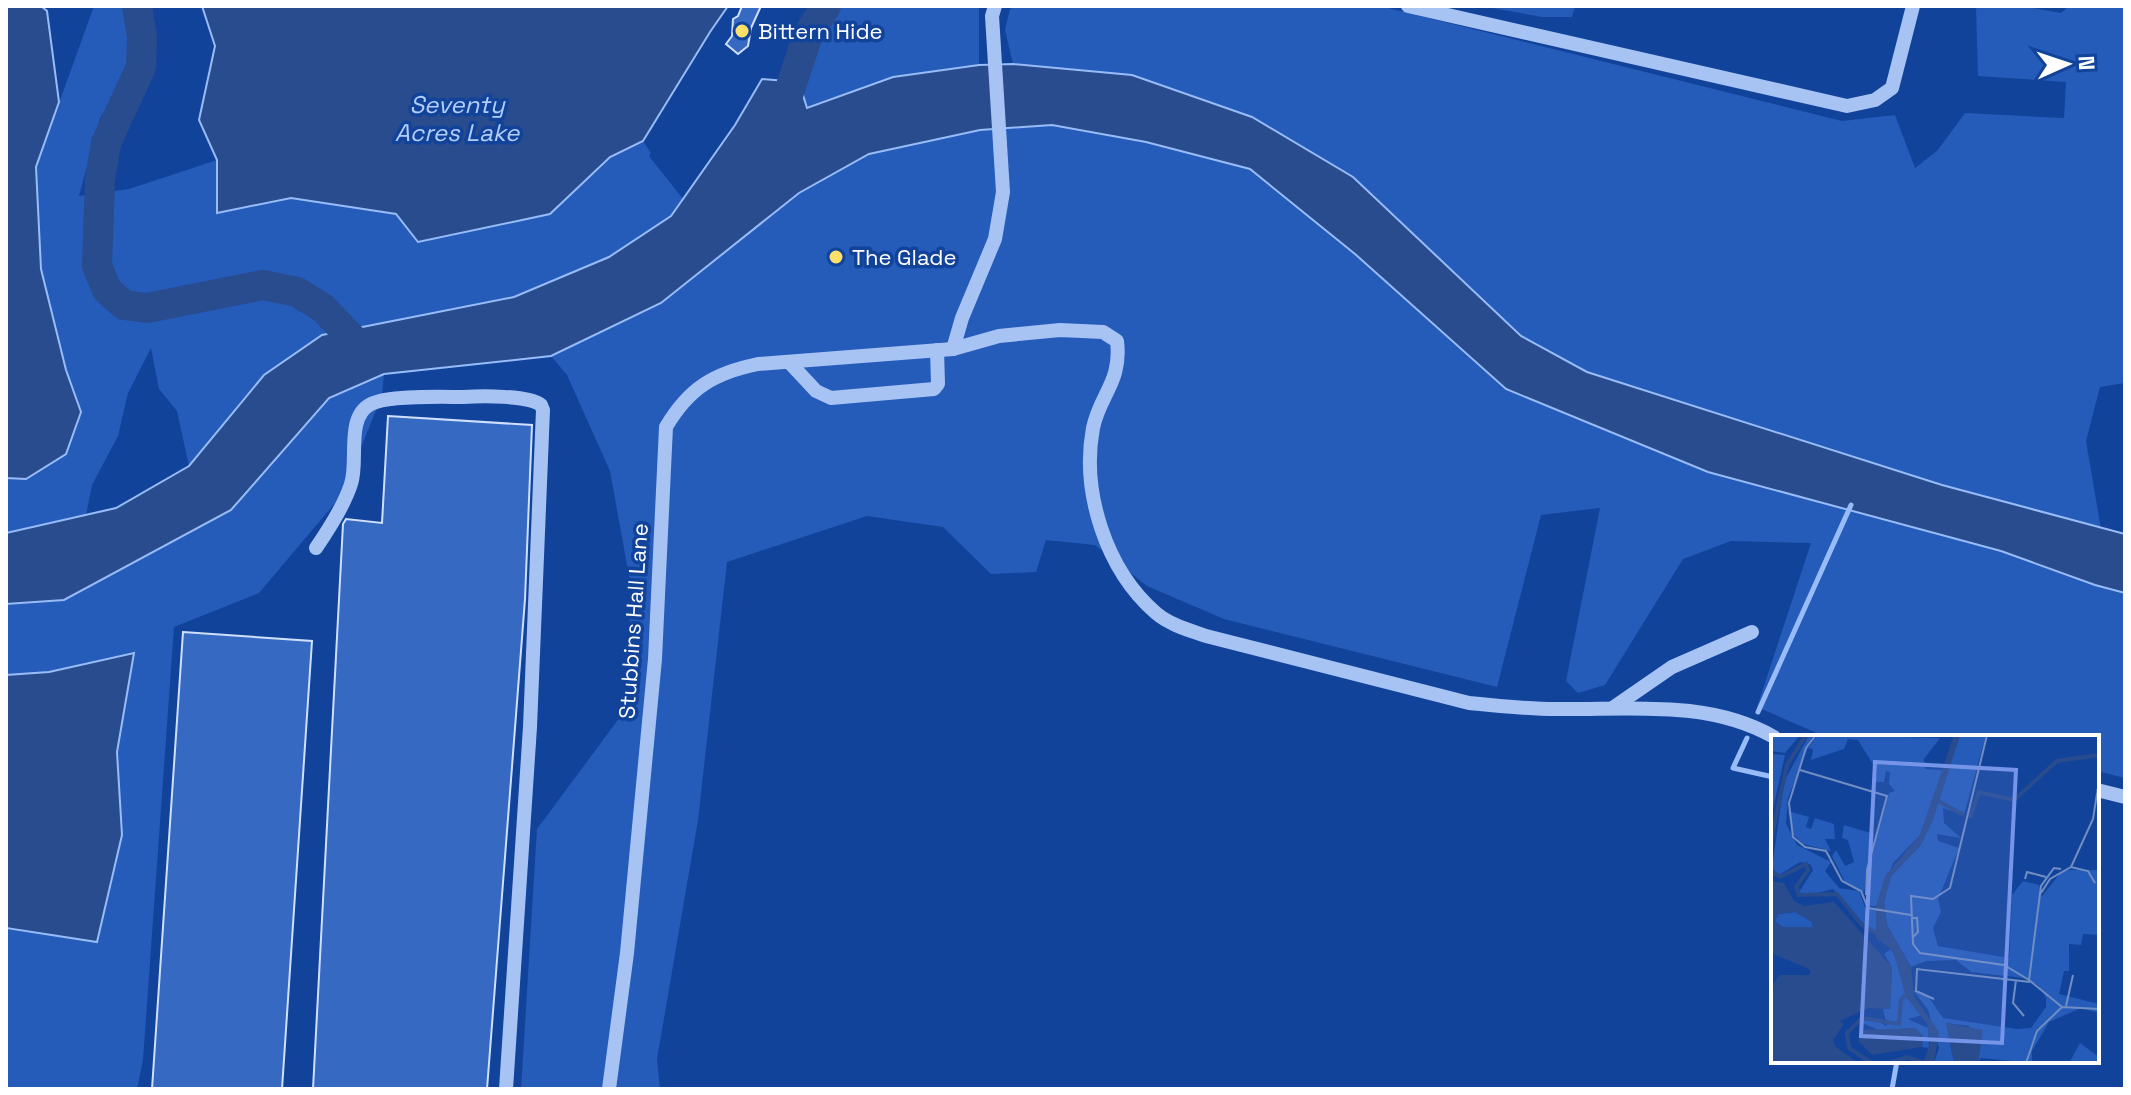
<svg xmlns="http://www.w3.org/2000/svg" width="2131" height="1095" font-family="'Space Grotesk',sans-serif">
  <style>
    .green { fill: #255bb9 }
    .water { fill: #294c8f; stroke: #98bcf7; stroke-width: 2 }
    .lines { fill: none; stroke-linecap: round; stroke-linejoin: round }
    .stream { stroke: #98bcf7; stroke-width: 5 }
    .river { stroke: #294c8f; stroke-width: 30 }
    .building { fill: #3669c1; stroke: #cfe0fe; stroke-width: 2 }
    .minor { stroke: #a6c3f4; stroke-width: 14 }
    .poi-dot { fill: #ffe069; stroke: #12439b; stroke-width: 3 }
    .labels { text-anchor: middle; stroke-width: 7; stroke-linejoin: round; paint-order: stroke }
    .poi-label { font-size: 22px; fill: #fff; stroke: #12439b; text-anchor: start }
    .street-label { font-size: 22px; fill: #fff; stroke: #12439b }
    .water-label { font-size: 24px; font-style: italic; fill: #b3cefa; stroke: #12439b }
    .inset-river { fill: none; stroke: #294c8f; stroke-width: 4 }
    .inset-road { fill: none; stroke: #718ec3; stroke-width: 2 }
    .view { fill: #7795e8; fill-opacity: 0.15; stroke: #7795e8; stroke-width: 4 }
    .inset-edge { fill: none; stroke: #fff; stroke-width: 4 }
  </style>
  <rect width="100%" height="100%" fill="#12439b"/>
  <g class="green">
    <path d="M94 6H148L151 46 100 118 79 196 129 189 217 160 218 213 291 198 397 215 549 214 610 157 643 141 651 153 649 156 683 199 671 216 609 257 514 297 322 335 264 375 189 466 177 411 159 389 151 348 128 393 118 436 92 485 86 515 6 533V478H26L81 412 66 370 41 269 36 167Z"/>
    <path d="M840 6H979V65L893 77 807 109 799 82Z"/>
    <path d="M1019 6H1380L1842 121 1895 115 1915 168 1937 151 1965 113 2064 118 2066 82 1978 76 1976 6H2023L2061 13 2069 6H2125V383L2100 387 2086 441 2101 529 1942 485 1587 372 1521 336 1353 177 1252 117 1132 75 1013 64 1005 30 1010 9Z"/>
    <path d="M1481 6H1575L1572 17H1542Z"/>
    <path d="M1052 125 1145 142 1250 169 1355 254 1506 389 1708 472 2001 551 2095 585 2125 593V778L2097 771V737H1826L1757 707 1811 543 1731 541 1683 559 1605 685 1578 693 1566 681 1600 508 1541 515 1497 687 1224 619 1147 586 1095 545 1046 540 1036 572 991 574 943 527 867 516 727 562 698 820 657 1059 660 1089H521L537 829 626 709 631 587 610 471 567 375 551 356 661 303 799 193 869 154 980 130Z"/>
    <path d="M384 374 382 396 341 496 259 593 174 627 143 1060 137 1089H6V928L97 942 122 835 117 752 133 654 49 672 6 675V604L64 600 231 510 329 398Z"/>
  </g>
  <g class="water">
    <path d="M6 6H41L47 11 59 102 36 167 41 269 66 370 81 412 66 454 26 479 6 478Z"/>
    <path d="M202 6H728L710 32 643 141 610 157 550 214 418 242 396 214 291 198 217 213V160L199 120 215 46Z"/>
    <path d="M1013 64 1132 75 1252 117 1353 177 1521 336 1587 372 1942 485 2125 534V593L2095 585 2001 551 1708 472 1506 389 1355 254 1250 169 1146 142 1052 125 980 130 869 154 799 193 661 303 551 356 384 374 329 398 231 510 64 600 6 604V533L116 508 189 466 264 375 322 335 514 297 609 257 671 216 735 125 762 79 799 82 807 108 893 77 979 65Z"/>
    <path d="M134 653 117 752 122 835 97 942 6 928V675L49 672Z"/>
  </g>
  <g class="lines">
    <g class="stream">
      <path d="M1758 712 1851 505"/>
      <path d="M1747 738 1733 768 1773 777"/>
      <path d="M1892 1089 1897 1061"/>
    </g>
    <g class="river">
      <path d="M137 6 142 37 141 67 106 143 100 180 97 266 107 290 124 305 147 308 263 285 297 292 323 308 365 352"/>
      <path d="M780 119 808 35 826 6"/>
    </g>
  </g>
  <g class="building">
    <path d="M742 6H761L751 28 748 46 738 54 726 44 732 36 733 19 738 16Z"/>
    <path d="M388 416 532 425 525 599 487 1089H313L343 524 346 519 382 523Z"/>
    <path d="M183 632 312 641 282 1089H152Z"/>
  </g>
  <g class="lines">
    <g class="minor">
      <path d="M1408 6 1847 106 1875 100 1892 88 1913 6"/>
      <path d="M953 349 962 318 995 239 1003 192 992 16 995 6"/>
      <path d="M789 362 816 391 831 398 934 389 938 384 937 350"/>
      <path d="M316 548C329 529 344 506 351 484 359 461 345 417 371 404 389 395 441 397 463 397 481 396 528 395 541 405L543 410 530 727 506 1089"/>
      <path d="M1614 707 1672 667 1752 632"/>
      <path d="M2097 790 2125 797"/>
      <path d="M609 1089 627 953 655 659 666 427C689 388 714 373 758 364L953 349 999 336 1060 330 1103 332 1117 341C1122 382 1100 394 1093 428 1081 492 1106 570 1156 613 1170 625 1189 630 1206 636L1469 703C1498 706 1527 709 1556 709 1629 710 1708 699 1774 737"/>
    </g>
  </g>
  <g class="poi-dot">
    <circle cx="742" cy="31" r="8"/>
    <circle cx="836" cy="257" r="8"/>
  </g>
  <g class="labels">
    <g class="poi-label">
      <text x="758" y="39">Bittern Hide</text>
      <text x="852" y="265">The Glade</text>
    </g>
    <g class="street-label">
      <text transform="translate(633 621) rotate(-86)" y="8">Stubbins Hall Lane</text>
    </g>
    <g class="water-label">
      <text x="457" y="113">Seventy<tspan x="457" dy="28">Acres Lake</tspan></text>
    </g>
  </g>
  <g transform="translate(1771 735)">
    <rect width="328" height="328" fill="#12439b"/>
    <path d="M0 0H29L14 18 0 16ZM38 0H42L17 63 15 89 26 110 60 127 54 136 68 153 88 156 95 175H105L109 198 95 192 62 154 33 161 28 157 42 135 39 129 29 127 8 140 1 133 13 47ZM59 0 169 3 153 24 154 34 172 35 149 100 122 128 105 171H98L96 164 98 132 118 58 124 56 118 49 119 37 115 36 113 47H103L106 36 87 5 77 4 73 14 40 25 42 14 37 13 46 1ZM189 0H215L193 80 172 73 173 88 190 103 166 99 167 106 188 113 167 164 170 177 162 193 167 211 238 223 241 160 252 146 268 150 271 161 292 135H328V200L312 199 310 210 298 209V236H293L288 259 328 269V278L310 273 278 287 261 316V328L210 323 207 328 208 313 198 291 175 288 183 328H163L168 313 157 275 141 254 156 260 172 283 246 294 260 293 275 272V263L267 250 253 243 200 237 185 225 155 226 140 232 116 190 113 167 120 141 150 110ZM0 19 14 20 0 83ZM17 76 38 82 35 92 40 94 44 83 63 89 64 104H54L60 116 32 109 22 99ZM73 90 103 99 93 158 74 147 61 121 65 115 74 131 83 127 77 105 71 103ZM24 177 41 187 42 193 12 192 4 187 6 179ZM120 214 132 237 135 262 151 280 137 284 157 293 158 313 151 312 152 301 143 293 112 297 91 288 90 282H97L116 291 112 274H119L121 232 113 219ZM309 308 328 322V328H298Z" fill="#255bb9"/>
    <path d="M183 0H189L162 85 150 110 120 141 113 167 116 190 140 232 143 261 168 297 163 328H152L159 308 156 289 135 262 122 216 105 203V171L114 141 149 100ZM0 146 13 148 23 166 33 171 63 167 121 232 119 274 97 273 69 286 73 289 62 305 65 312 87 328H0V254L8 240H38L40 235 0 218ZM24 177 41 187 42 192H12L4 187 7 179ZM175 288 212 295 207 328H183ZM144 293 152 301 151 312 101 320 87 306 92 295Z" fill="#294c8f" fill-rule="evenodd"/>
    <path class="inset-river" d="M167 66 193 80M199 83 208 57 243 65 286 26 328 20M0 105 16 30 35 0M0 136 9 142 35 129 37 135 25 152 28 160 66 159 91 190 113 202M101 328 78 313 76 298 91 283 128 289 130 265 138 256M119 328 136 322 154 328"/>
    <path class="inset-road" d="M45 0 35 13 18 68 22 102 34 112 55 116 71 146 90 156 97 173 140 180M216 0 179 153 162 164 140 161 142 209 149 218 233 230 258 245M29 35 116 61 96 135 95 160M300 132 322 84 328 46M290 134 283 133 270 151 258 245 291 272M254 144 256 137 275 142M270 158 279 144 300 132 317 136 324 148M141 183H146L147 197 142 202M245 245 242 268 253 281M163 264 145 256 146 234 259 247M295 271 302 240M255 328 266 296 291 272 328 274"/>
    <path class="view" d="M104 27 245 35 231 308 90 301Z"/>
    <rect width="328" height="328" class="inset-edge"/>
  </g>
  <rect width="2131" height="1095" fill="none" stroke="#ffffff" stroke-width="16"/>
  <g transform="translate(2067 64) rotate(87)" stroke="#12439b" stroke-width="6" paint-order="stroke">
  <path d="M0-6L14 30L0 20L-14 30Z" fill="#ffffff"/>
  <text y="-12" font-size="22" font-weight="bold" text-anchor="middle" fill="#ffffff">N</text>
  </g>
</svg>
